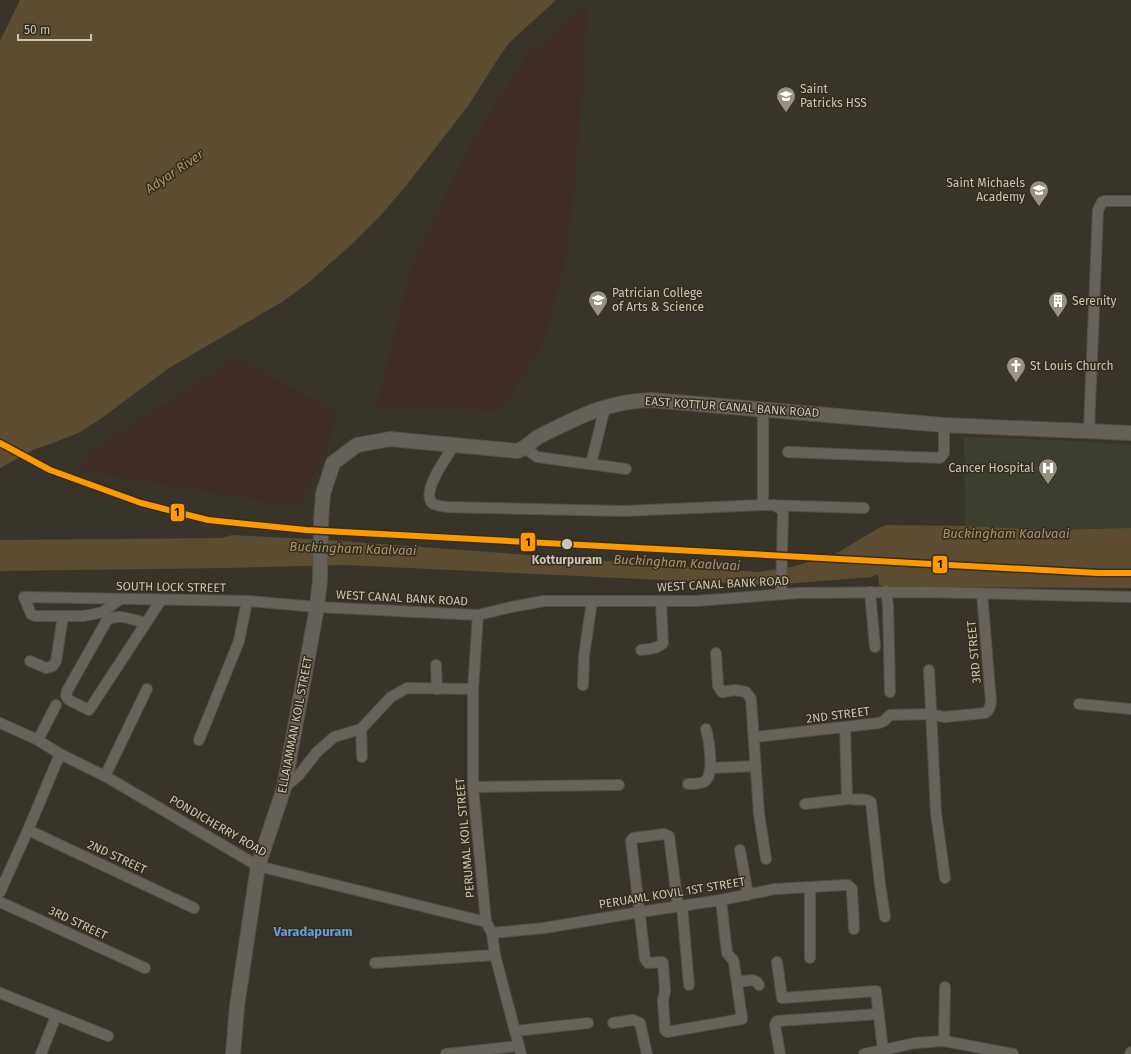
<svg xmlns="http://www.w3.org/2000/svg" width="1131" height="1054" font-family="'Fira Sans',sans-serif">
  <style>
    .medical { fill: #3c3e2f }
    .green { fill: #412d28 }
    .water { fill: #5c4d32 }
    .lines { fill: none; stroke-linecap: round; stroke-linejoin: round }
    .street-casing { stroke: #545048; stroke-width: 12 }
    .secondary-casing { stroke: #545048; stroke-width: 16 }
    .street { stroke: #67625a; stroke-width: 10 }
    .secondary { stroke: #656159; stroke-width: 14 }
    .rail-1-casing { stroke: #342c1d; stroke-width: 9 }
    .rail-1 { stroke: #f90; stroke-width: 6 }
    .stop-dot { fill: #cac3b5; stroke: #342c1d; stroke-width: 1.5 }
    .labels { text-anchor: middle; stroke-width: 3; stroke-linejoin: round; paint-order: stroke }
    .poi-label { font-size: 12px; fill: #cac3b5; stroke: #342c1d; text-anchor: start }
    .street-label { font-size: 12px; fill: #cac3b5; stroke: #342c1d }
    .stop-label { font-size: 12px; font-weight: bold; fill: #cac3b5; stroke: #342c1d }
    .water-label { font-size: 13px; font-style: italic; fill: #a9936d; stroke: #342c1d }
    .neighbourhood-label { font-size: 13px; font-weight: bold; fill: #639ed6; stroke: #342c1d }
    .line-badge { stroke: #342c1d; stroke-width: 1.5 }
    .pale-badge-label { font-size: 11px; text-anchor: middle; font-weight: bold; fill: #111 }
  </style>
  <rect width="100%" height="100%" fill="#39342a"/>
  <path class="medical" d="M964 437 1075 441 1131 445V528L1046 530 965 526Z"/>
  <g class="green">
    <path d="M588 5 575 183 565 264 543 344 500 411 377 407 411 267 472 142 526 56Z"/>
    <path d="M237 358 335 412 329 444 298 507 81 471 90 452Z"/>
  </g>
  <g class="water">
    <path d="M20 0H556L510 42 501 54 468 106 405 187 380 216 351 245 308 283 282 302 169 368 99 420 78 433 53 443 35 449 0 468V41Z"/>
    <path d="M887 525 965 526 1046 530 1131 528V588L888 587 879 585 878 574 871 577 772 585 344 565 226 568 0 571V540L222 538 232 535 327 540 757 572 792 567 835 554 879 528Z"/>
  </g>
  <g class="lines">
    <defs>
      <g id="street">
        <path d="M763 410V505"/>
        <path d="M1089 430 1098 210 1102 202 1105 201H1131"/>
        <path d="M455 444C448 455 421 491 432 503 435 506 442 506 447 507L624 511 763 505 864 508"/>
        <path d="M525 448 537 457 626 469"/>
        <path d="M788 452 940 458 944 453V425"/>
        <path d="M591 464 605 407"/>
        <path d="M774 505 782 510 783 514 781 593"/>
        <path d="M886 591 888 605 890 692"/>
        <path d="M870 592 875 647"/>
        <path d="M478 615 473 689V787L486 922 492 933 495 955 521 1054"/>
        <path d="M63 616H35L31 614 24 597 247 601 317 607 478 615 511 607 544 601H696L798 593 925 592 1131 597"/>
        <path d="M146 623C133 620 119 613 107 620L67 691 66 696 69 700 89 710 142 629 148 620 161 600"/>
        <path d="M641 650C648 649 658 649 663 643L661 601"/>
        <path d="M716 653 718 686 722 692 735 690 746 692 751 699 754 742"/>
        <path d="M30 661 46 668 53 666 56 661 63 616H84L103 612 119 600"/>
        <path d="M436 665 437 689"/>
        <path d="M929 670 936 813 945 878"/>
        <path d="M583 685 584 656 592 601"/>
        <path d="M1079 704 1131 709"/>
        <path d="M0 723 38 740 60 754 105 776 258 866 486 922"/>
        <path d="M845 728 847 797C853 803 864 796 871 802L880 885 885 917"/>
        <path d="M361 729 362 757"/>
        <path d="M38 740 56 705"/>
        <path d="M199 740 239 641 247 601"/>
        <path d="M711 768 756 766"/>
        <path d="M105 776 147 689"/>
        <path d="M688 784C692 784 699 784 704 782 715 776 709 740 706 729"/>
        <path d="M473 787 619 785"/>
        <path d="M284 788 299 775 317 752 334 737 361 729 391 697 407 688 473 689"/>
        <path d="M805 804 848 799"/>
        <path d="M28 830 194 908"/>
        <path d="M740 850 748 895"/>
        <path d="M766 859 759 814 754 742 756 737 879 723 884 721 890 715 931 714 944 717 985 713C989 711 990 707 991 702L982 593"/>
        <path d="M810 887V958"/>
        <path d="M0 892 28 830 60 754"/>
        <path d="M0 902 145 968"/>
        <path d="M678 906 669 836 664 834 633 838 631 841 645 959 648 963 662 962 663 963 665 991 663 1000 665 1030 667 1032 742 1019 734 963 733 960 727 953 721 900"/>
        <path d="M682 906 689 985"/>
        <path d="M492 933 544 928 640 912 721 900 775 889 845 885H848L852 889 854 929"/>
        <path d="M777 962 782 998 876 991 883 1050"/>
        <path d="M375 963 495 955"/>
        <path d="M737 982 752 980 757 982 759 985"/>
        <path d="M0 993 108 1036"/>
        <path d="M613 1023 633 1020 640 1023 647 1054"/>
        <path d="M515 1031 588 1023"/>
        <path d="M944 1041 945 987"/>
        <path d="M41 1054 56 1016"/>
        <path d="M446 1054 519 1046"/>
        <path d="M780 1054 775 1025 777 1021 879 1014"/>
        <path d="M864 1054 915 1043 944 1041 1013 1054"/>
        <path d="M1130 1054 1131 1052"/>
      </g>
      <path id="secondary" d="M233 1054 237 1006 258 866 284 788 317 607 320 580 321 521 323 494 333 463 357 445 390 439 517 451C527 448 532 440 540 436 578 417 608 401 651 400L944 425 1131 433"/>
    </defs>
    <use href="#street" class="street-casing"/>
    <use href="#secondary" class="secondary-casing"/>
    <use href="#street" class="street"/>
    <use href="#secondary" class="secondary"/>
    <defs>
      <path id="rail-1" d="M0 443 50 470 141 503 208 520 306 530 1098 573H1131"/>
    </defs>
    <use href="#rail-1" class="rail-1-casing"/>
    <use href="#rail-1" class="rail-1"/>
  </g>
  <defs>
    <symbol id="school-pin" viewBox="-11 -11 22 30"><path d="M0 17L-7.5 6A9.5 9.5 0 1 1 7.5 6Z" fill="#979184" stroke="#342c1d"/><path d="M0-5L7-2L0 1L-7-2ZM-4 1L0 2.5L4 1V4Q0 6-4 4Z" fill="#fff"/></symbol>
    <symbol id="university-pin" viewBox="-11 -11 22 30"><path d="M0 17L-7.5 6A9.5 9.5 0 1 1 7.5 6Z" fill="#979184" stroke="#342c1d"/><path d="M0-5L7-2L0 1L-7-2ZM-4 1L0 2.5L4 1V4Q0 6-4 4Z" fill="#fff"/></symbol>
    <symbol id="building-pin" viewBox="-11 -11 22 30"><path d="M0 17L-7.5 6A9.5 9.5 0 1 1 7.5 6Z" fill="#979184" stroke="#342c1d"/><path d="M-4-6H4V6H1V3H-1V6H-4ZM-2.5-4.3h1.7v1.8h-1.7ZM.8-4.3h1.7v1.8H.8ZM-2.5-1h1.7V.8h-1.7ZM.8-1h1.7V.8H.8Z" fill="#fff"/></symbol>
    <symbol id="church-pin" viewBox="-11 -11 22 30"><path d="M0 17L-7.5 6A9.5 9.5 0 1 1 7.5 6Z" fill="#979184" stroke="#342c1d"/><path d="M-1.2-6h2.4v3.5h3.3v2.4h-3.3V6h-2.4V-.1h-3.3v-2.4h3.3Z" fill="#fff"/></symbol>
    <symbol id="hospital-pin" viewBox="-11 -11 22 30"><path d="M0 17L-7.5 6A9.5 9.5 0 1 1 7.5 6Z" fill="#979184" stroke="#342c1d"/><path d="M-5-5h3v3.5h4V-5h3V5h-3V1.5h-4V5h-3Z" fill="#fff"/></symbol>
  </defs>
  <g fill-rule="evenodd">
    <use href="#school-pin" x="775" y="85" width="22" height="30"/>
    <use href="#school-pin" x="1028" y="179" width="22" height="30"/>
    <use href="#university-pin" x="587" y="289" width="22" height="30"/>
    <use href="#building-pin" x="1047" y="290" width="22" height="30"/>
    <use href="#church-pin" x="1005" y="355" width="22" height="30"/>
    <use href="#hospital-pin" x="1037" y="457" width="22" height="30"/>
  </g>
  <circle class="stop-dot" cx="567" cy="544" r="6"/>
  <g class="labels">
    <g class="poi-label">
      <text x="800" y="93">Saint<tspan x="800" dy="14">Patricks HSS</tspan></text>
      <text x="1025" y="187" text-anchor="end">Saint Michaels<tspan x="1025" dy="14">Academy</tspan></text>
      <text x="612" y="297">Patrician College<tspan x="612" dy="14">of Arts &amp; Science</tspan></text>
      <text x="1072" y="305">Serenity</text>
      <text x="1030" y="370">St Louis Church</text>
      <text x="1034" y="472" text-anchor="end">Cancer Hospital</text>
    </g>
    <g class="street-label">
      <text transform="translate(732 407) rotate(4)" y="4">EAST KOTTUR CANAL BANK ROAD</text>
      <text transform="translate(723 584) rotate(-3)" y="4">WEST CANAL BANK ROAD</text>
      <text transform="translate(171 587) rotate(1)" y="4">SOUTH LOCK STREET</text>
      <text transform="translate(402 598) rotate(3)" y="4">WEST CANAL BANK ROAD</text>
      <text transform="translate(974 652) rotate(-95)" y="4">3RD STREET</text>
      <text transform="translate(838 715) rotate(-7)" y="4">2ND STREET</text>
      <text transform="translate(295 725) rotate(-79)" y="4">ELLAIAMMAN KOIL STREET</text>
      <text transform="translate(218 826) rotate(30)" y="4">PONDICHERRY ROAD</text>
      <text transform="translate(465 838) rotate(-95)" y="4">PERUMAL KOIL STREET</text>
      <text transform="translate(117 857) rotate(25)" y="4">2ND STREET</text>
      <text transform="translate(672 893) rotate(-9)" y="4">PERUAML KOVIL 1ST STREET</text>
      <text transform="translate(78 923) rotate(25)" y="4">3RD STREET</text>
    </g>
    <g class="stop-label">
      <text x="567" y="564">Kotturpuram</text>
    </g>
    <g class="water-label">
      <text transform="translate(174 171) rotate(-34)" y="5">Adyar River</text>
      <text x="1006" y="538">Buckingham Kaalvaai</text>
      <text transform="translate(353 548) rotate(2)" y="5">Buckingham Kaalvaai</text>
      <text transform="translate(677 562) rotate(3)" y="5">Buckingham Kaalvaai</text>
    </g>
    <g class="neighbourhood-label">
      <text x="313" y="936">Varadapuram</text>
    </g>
  </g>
  <g class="line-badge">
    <rect x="170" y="503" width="15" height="19" rx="4" fill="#f90"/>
    <rect x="520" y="532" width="16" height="20" rx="4" fill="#f90"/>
    <rect x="932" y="555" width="16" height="19" rx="4" fill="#f90"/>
  </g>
  <g class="pale-badge-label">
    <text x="177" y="516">1</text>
    <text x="528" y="546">1</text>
    <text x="940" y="568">1</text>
  </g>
  <path d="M18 34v6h73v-6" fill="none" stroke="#cac3b5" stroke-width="2"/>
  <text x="24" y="34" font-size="12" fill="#cac3b5" stroke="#342c1d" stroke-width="3" paint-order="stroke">50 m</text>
</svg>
